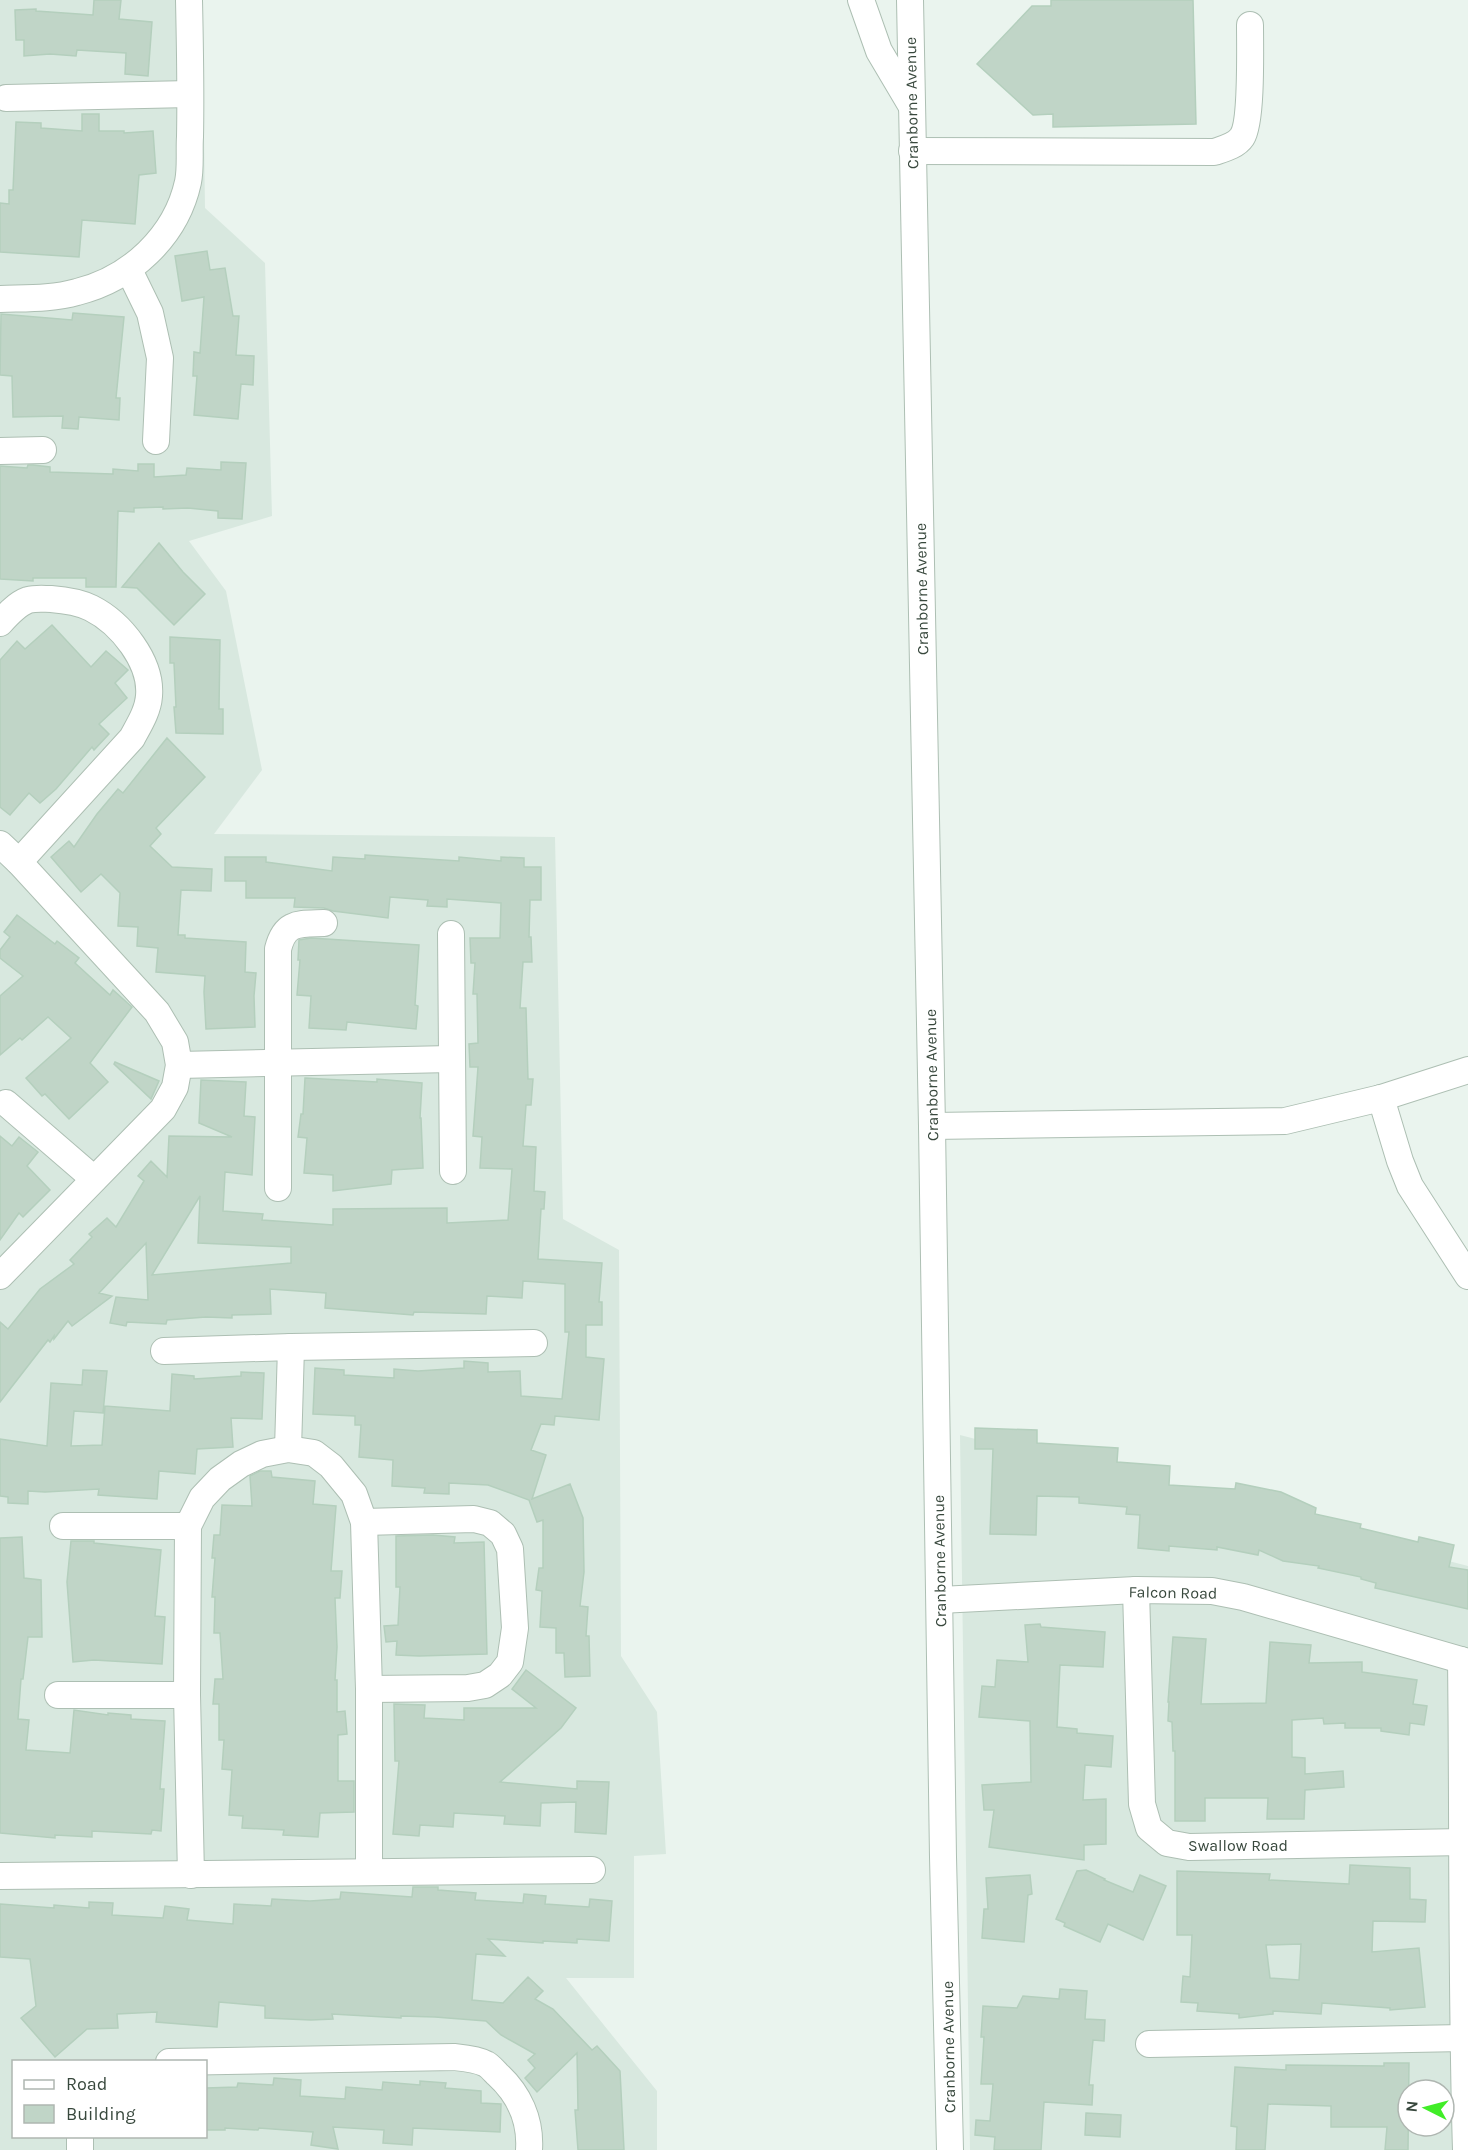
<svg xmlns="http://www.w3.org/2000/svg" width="1468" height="2150" font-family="Karla,sans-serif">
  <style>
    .residential { fill: #d8e8df; fill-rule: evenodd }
    .building { fill: #c0d5c7; stroke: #b4cfbd; stroke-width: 1.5; fill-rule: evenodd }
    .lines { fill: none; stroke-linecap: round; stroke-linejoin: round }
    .minor-casing { stroke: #adbfb3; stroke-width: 28 }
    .minor { stroke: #fff; stroke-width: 26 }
    .labels { text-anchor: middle; stroke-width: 4.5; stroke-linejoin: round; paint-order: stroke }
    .street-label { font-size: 16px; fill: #38483d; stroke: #fff }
  </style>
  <rect width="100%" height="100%" fill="#eaf4ee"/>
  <g class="residential">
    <path d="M0 0H202L205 208 265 263 272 516 189 541 226 591 262 770 214 834 555 837 563 1219 619 1250 621 1656 657 1712 666 1854 634 1856V1978H566L657 2091V2150H0ZM14 2062H206V2136H14Z"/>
    <path d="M960 1435 1468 1566V2150H970ZM1408 2090H1444V2126H1408Z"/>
  </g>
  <g class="building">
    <path d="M94 0H121L119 19 152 22 148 76 125 74 126 53 77 50 76 56 50 54 24 56V40H16L15 10 36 9V11L93 15Z"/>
    <path d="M1051 0H1193L1196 124 1053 127V114L1033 115 977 64 1032 6H1051Z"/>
    <path d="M82 114H99V131H124V133L153 131 156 173 139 175 135 224 82 220 79 257 0 252V203L9 204V190H13L16 122 41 123V128L82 131Z"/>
    <path d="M207 251 210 270 225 268 233 316H239L236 355 254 356 253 385 241 384 238 419 194 415 197 376H193L194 352 200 353 204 297 182 301 175 256Z"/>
    <path d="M73 313 124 317 116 398H120L119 420 79 417 78 429 62 428 63 416 13 417 12 376 0 375 1 314 72 320Z"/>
    <path d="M221 462 246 463 242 519 218 518V511L188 508 163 509V507L134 508V512L118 511 116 587H86V578H33V581L0 579V466L27 468 28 465H33L50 467V472L113 474V469L138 471V464H154V477L186 475 187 468 221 470Z"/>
    <path d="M159 543 183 572 205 594 174 625 137 588 122 587Z"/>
    <path d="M52 625 91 667 106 651 128 670 115 683 127 698 99 724 109 734 94 750 92 747 56 789 40 803 29 793 10 815 0 807V660L17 641 25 649Z"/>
    <path d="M170 637 220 640 219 709H223V734L176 733 174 707H176L174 663H170Z"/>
    <path d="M167 738 205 777 156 828 161 834 150 846 172 867 212 869 211 891 181 890 178 935H185V938L246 942 245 972 256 973 254 996 255 1027 206 1029 204 992 205 976 156 972 158 948 137 946 138 927 118 926 120 893 101 874 81 892 51 857 69 841 74 847 97 814 118 789 123 793Z"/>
    <path d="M365 855 459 861V857L501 861V857L524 858V867H541V900H530L529 937H531L532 962H523L520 1008H526L528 1079H533L531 1105H526L523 1146 536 1147 534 1191 545 1192 544 1209H541L538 1259 602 1263 599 1302H602V1325H586V1357L604 1359 599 1420 555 1416 554 1425 541 1424 531 1450 546 1455 532 1499 570 1484 583 1518 584 1572 580 1606 588 1607 586 1636H589L590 1676 565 1677 564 1653H556V1628L540 1627 542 1591 536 1590 539 1568H543V1520L537 1522 529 1500 488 1485 449 1483V1494L424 1493 425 1488 392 1486 393 1460 359 1457 361 1425H355V1416L313 1414 315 1368 344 1370V1375L394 1378V1369L418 1371 464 1368V1361L488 1363V1372L520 1371 521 1396 562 1399 569 1332H565V1284L523 1281 522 1298 487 1296 486 1314 414 1312 413 1315 325 1308 326 1293 270 1289 271 1314 232 1315V1318L206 1317 167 1320 166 1324 127 1322 126 1326 110 1323 116 1297 148 1300 146 1243 99 1293 112 1296 72 1326 68 1321 54 1339V1336L50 1342 48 1340 0 1402V1322L8 1329 40 1289 74 1264 70 1260 92 1237 89 1234 107 1218 116 1227 144 1181 138 1176 151 1161 167 1177 169 1136 232 1137 199 1123 201 1080 246 1082 244 1116 255 1117 252 1175 225 1172 223 1211 263 1214 262 1220 333 1225V1209L447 1208V1223L508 1220 512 1169 480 1168 482 1137 473 1136 478 1067H470L469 1044 478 1043 477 994H473L475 963H471L470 938H500L501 903 447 899V907L427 906 428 900 390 897 388 918 333 911 324 908 294 907 295 898H246V881H225V857H266V862L332 871 333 857 365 859ZM200 1196 198 1243 291 1247V1263L152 1275Z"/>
    <path d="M17 915 55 944 57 941 79 958 75 963 110 995 113 990 132 1007 90 1063 108 1082 69 1119 45 1094 42 1096 26 1078 71 1038 48 1017 22 1040 20 1038 0 1055V996L23 976 0 958V950L10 937 4 932Z"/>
    <path d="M311 938 419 945 415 1005 418 1006 416 1029 347 1022 346 1030 309 1028 311 996 297 995 300 960H298L299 940Z"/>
    <path d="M115 1062 159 1081 151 1099 114 1064Z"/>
    <path d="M305 1078 377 1082V1079L422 1083 420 1118H421L423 1168 392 1170 391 1184 333 1191V1175L304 1173 307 1138 298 1137 301 1114H303Z"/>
    <path d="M0 1136 12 1146 19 1137 38 1152 27 1166 50 1190 23 1217 19 1213 0 1240Z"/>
    <path d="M83 1370 107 1371 103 1413 74 1411 71 1446 102 1445 105 1406 170 1411 172 1374 194 1376V1379L241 1376V1372L264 1373 262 1419 231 1418 233 1447 197 1449 195 1474 159 1471 157 1499 98 1495 99 1489 45 1492 28 1491V1504L8 1503V1497L0 1496V1439L47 1446 51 1383 82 1385Z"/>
    <path d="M975 1428 1037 1430V1443L1118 1448 1117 1462 1170 1466 1169 1485 1235 1489 1236 1483 1281 1492 1316 1508 1315 1514 1361 1524 1360 1528 1418 1542 1419 1537 1454 1545 1449 1567 1468 1570V1609L1375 1588 1376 1583 1361 1579V1577L1318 1568 1319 1566 1283 1561 1259 1550 1258 1555 1217 1547V1550L1169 1546V1551L1138 1548 1140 1515 1126 1514 1127 1507 1079 1503V1497L1037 1496 1036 1535 990 1534 993 1449H975Z"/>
    <path d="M260 1471H271L272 1477 315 1481 313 1504 336 1506 331 1571H342L340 1598H335L337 1647 335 1680H337V1712L345 1711 347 1734 338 1735V1781H354V1812L320 1813 318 1837 283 1835 284 1830 242 1828 243 1816 229 1815 232 1770 222 1769 224 1740H219V1704H213L215 1679H223L220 1633H214L215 1597H212L215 1558H212L214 1535H220L222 1505 252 1506 250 1476Z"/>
    <path d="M433 1535 455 1537 454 1543 484 1542 487 1654 419 1656 396 1655 397 1641 386 1642 384 1626 398 1625 400 1587H396V1536Z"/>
    <path d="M22 1537 24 1578 41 1580 42 1637H28L23 1679H21L18 1719 29 1720 26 1750 70 1753 74 1710 108 1715V1713L131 1715V1719L165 1721 160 1789H164L161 1831 152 1830 151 1834 92 1831V1837L55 1835V1838L0 1833V1538Z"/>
    <path d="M71 1541H94V1543L161 1550 155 1616 165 1617 162 1664 94 1660 73 1662 67 1582Z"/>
    <path d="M1040 1624 1041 1627 1105 1632 1103 1667 1060 1665 1057 1727 1077 1729V1733L1113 1736 1111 1767 1085 1765 1083 1800 1106 1799V1844L1084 1845V1860L989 1847 994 1810H984L982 1785 1031 1782 1030 1721 979 1717 982 1686 995 1687 997 1660 1028 1662 1025 1625Z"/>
    <path d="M1173 1637 1206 1639 1201 1704 1266 1703 1270 1642 1311 1645 1309 1663 1362 1662V1672L1417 1680 1413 1704 1427 1706 1424 1725 1410 1723 1409 1735 1381 1731V1728H1345V1723L1324 1724 1323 1718 1292 1720V1757L1305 1758V1774L1343 1771 1344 1787 1305 1790 1304 1819H1267L1268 1798H1205V1821H1175V1751H1173L1172 1722 1168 1721 1169 1702H1168Z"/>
    <path d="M526 1670 576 1708 561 1728 500 1782 577 1789V1781L609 1782 606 1834 575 1832 576 1802 541 1803 540 1826 504 1824 505 1816 454 1813 453 1827 420 1825 419 1836 393 1834 399 1761H395L394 1704 425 1705 424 1718 464 1720V1708H536L512 1689Z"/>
    <path d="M1350 1865 1410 1868V1899L1426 1900 1425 1922 1373 1921 1372 1952 1419 1948 1425 2007 1390 2010V2008L1322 2003 1321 2014 1273 2011V2014L1239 2018V2014L1197 2011 1198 2003 1181 2002 1183 1976 1190 1977 1192 1935H1177V1871L1270 1874 1269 1880 1349 1884ZM1301 1944 1299 1980 1270 1978 1266 1945Z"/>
    <path d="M1086 1870 1105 1879 1104 1880 1133 1892 1140 1875 1166 1886 1143 1940 1108 1924 1100 1942 1064 1926 1065 1923 1056 1919 1077 1871Z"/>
    <path d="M1030 1875 1032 1894 1028 1895 1024 1942 982 1938 984 1909H988L986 1878Z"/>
    <path d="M413 1887H438V1890L476 1893 475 1900 523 1903 524 1894 546 1896 545 1904 589 1907 590 1899 612 1901 609 1941 577 1939V1943L543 1941V1943L488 1939 505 1956 476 1954 472 2000 503 2003 528 1977 543 1991 535 1999 553 2009 592 2050 597 2046 620 2071 624 2150H578L575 2110H578L577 2053 537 2092 525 2078 535 2068 528 2060 535 2054 501 2035 486 2021 435 2017 401 2016V2018L332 2014 333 2019 311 2020 265 2018V2006L219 2002 217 2027 156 2022 157 2012 117 2014 118 2028 87 2029 55 2057 21 2018 36 2006 30 1959 0 1957V1904L54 1908V1905L89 1908V1902L113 1903 112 1915 163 1918 165 1906 189 1909 187 1920 233 1924 234 1904 271 1906 272 1899 310 1901 340 1899 341 1892 412 1897Z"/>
    <path d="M1060 1989 1087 1991 1085 2019 1105 2020 1104 2041 1093 2040 1089 2085H1093L1092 2105 1044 2102 1041 2150H994L995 2137 975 2135 976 2120 990 2121 993 2084H981L984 2037H981L983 2006 1017 2008 1023 1996 1059 1999Z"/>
    <path d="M1384 2063H1409L1408 2150H1385L1387 2127H1331V2106L1268 2104 1265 2150H1236L1237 2127 1231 2126 1235 2067 1286 2070V2065L1384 2066Z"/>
    <path d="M274 2078 301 2080 300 2096 345 2099 346 2087 382 2090 383 2082 420 2085V2081L446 2083 445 2088 481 2091V2103L501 2104 500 2132 413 2128 412 2145 383 2143 384 2130 333 2127 338 2149 311 2145 313 2132 259 2128 258 2130 225 2128V2130H206V2088L237 2087 238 2083 273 2085Z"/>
    <path d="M1086 2113 1121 2115 1120 2137 1085 2135Z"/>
  </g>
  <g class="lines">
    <defs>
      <g id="minor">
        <path d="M861 0 879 51 911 105"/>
        <path d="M910 0 932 1126 943 1857 950 2150"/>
        <path d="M6 98 190 94"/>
        <path d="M912 151 1214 152C1223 149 1236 146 1242 137 1252 122 1250 47 1250 25"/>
        <path d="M129 270 150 313 160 358 156 441"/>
        <path d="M0 299C26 298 52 299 77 292 130 279 176 237 188 182 191 168 189 151 190 137 191 91 190 46 189 0"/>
        <path d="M0 451 43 450"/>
        <path d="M0 623C8 614 17 604 28 600 36 598 44 599 51 599 64 600 79 602 91 608 121 623 152 662 149 696 148 711 139 725 132 738L19 862"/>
        <path d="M0 844 19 862 157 1012 175 1042 179 1065 175 1087 163 1109 0 1276"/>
        <path d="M451 934 453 1171"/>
        <path d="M179 1065 451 1059"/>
        <path d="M1381 1098 1400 1161 1410 1186 1468 1276"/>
        <path d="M6 1103 94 1179"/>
        <path d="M932 1126 1285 1121 1381 1098 1468 1070"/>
        <path d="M278 1188V949C285 921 299 924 324 923"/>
        <path d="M291 1347 534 1343"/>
        <path d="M164 1351 291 1347 288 1449"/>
        <path d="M364 1522 474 1519 490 1523 503 1534 510 1549 515 1628 510 1662 500 1675 485 1685 468 1688 369 1689"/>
        <path d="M63 1526H188"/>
        <path d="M1136 1590 1142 1804 1149 1828 1167 1843 1189 1847 1464 1842"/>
        <path d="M940 1600 1136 1590 1212 1591 1243 1597 1468 1662"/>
        <path d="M1461 1660C1463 1823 1461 1987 1466 2150"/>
        <path d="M58 1695H187"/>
        <path d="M191 1875 187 1695 188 1526 202 1498 220 1479 241 1464 262 1454 288 1449 314 1453 331 1466 354 1494 364 1522 369 1689V1872"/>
        <path d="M0 1876 592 1870"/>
        <path d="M1149 2044 1463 2038"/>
        <path d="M169 2062 454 2057C464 2058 477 2059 486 2064 490 2066 494 2071 497 2074 519 2094 531 2120 529 2150"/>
        <path d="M80 2136V2150"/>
      </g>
    </defs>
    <use href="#minor" class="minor-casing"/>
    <use href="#minor" class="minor"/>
  </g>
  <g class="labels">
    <g class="street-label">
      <text transform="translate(911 103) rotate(-91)" y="6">Cranborne Avenue</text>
      <text transform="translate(921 589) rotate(-91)" y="6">Cranborne Avenue</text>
      <text transform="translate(931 1075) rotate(-91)" y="6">Cranborne Avenue</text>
      <text transform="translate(939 1561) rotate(-91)" y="6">Cranborne Avenue</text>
      <text transform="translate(1173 1592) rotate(1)" y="6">Falcon Road</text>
      <text x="1238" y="1851">Swallow Road</text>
      <text transform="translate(948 2047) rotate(-91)" y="6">Cranborne Avenue</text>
    </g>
  </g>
  <rect x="12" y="2060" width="195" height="78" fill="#ffffff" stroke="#afb6b1" stroke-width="1.5"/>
  <rect x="24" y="2080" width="30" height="9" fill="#ffffff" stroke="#afb6b1" stroke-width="1.5"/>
  <text x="66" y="2090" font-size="18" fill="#38483d">Road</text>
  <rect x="24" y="2105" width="30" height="18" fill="#c0d5c7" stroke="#afb6b1" stroke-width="1.5"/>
  <text x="66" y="2120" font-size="18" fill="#38483d">Building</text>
  <g transform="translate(1426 2108) rotate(276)"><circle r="28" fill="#ffffff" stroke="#afb6b1" stroke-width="1.5"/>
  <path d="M0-4.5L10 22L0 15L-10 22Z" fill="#41ed28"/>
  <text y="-9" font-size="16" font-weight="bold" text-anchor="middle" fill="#38483d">N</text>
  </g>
</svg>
